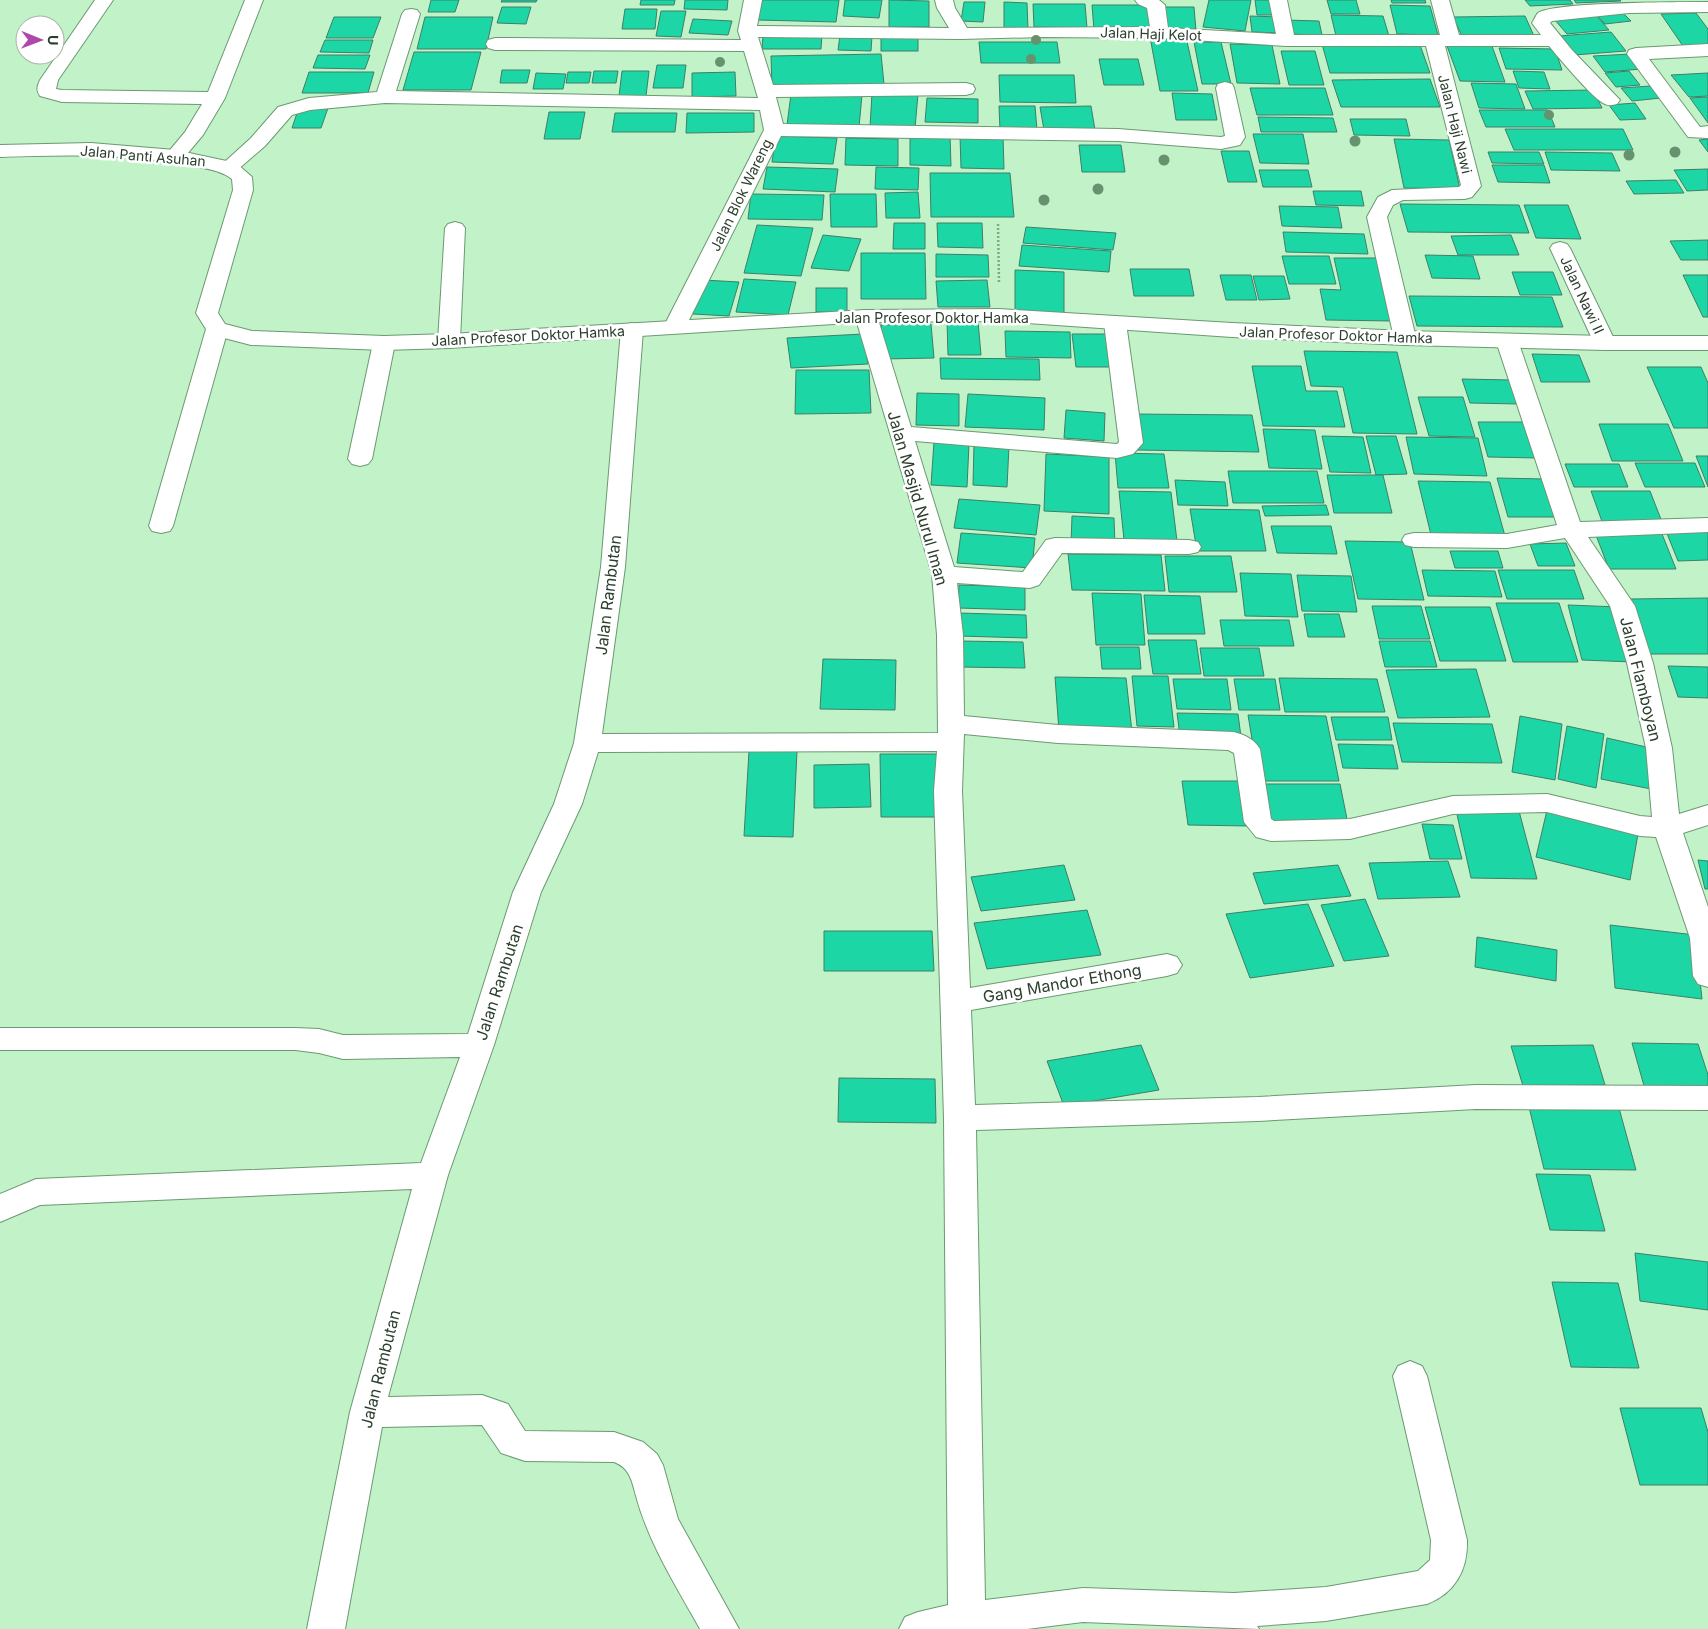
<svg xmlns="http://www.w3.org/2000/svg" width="1708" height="1629" font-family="Inter,sans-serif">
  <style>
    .building { fill: #1dd6a5; stroke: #3e7f68 }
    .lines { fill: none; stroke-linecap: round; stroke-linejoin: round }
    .minor-casing { stroke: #6b9972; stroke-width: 2 }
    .tertiary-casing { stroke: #6b9972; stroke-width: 2 }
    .path { stroke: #83a687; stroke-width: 2.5; stroke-dasharray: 2 2; stroke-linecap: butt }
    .minor { fill: #fff; fill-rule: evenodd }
    .tertiary { fill: #fff; fill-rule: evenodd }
    .tree { fill: #66926d }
    .labels { text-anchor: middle; stroke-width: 5; stroke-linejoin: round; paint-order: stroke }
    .far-street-label { font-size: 14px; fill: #2c3f2e; stroke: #fff }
    .street-label { font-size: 16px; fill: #2c3f2e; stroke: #fff }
  </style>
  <rect width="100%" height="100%" fill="#c2f2c8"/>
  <g class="building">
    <path d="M431 0H459L455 12H428Z"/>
    <path d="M502 0H537L536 2H501Z"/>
    <path d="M641 0H675L674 5H640Z"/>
    <path d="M685 0H728L727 10 684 9Z"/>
    <path d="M760 0H839L836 22 757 20Z"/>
    <path d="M845 0H882L879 18 843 16Z"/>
    <path d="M889 0 929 1V27H889Z"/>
    <path d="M1209 0H1251L1245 31 1203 27Z"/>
    <path d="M1255 0H1273L1276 15H1257Z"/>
    <path d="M1327 0H1356L1360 14H1331Z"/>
    <path d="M1391 0H1425L1426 3H1392Z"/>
    <path d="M1525 0H1570L1573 4 1530 6Z"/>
    <path d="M1574 0H1620L1621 1 1576 3Z"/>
    <path d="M964 2H985L983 22 961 21Z"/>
    <path d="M1004 2 1027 3 1028 29H1004Z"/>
    <path d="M1033 4H1085L1087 28 1034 27Z"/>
    <path d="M1092 5H1151L1154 30H1094Z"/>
    <path d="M1390 5 1430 6 1438 35 1397 34Z"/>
    <path d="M502 7H531L526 24 497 23Z"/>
    <path d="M1164 7H1194L1196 31 1165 30Z"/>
    <path d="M625 9H657L655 29H622Z"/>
    <path d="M661 11H686L681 37 656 36Z"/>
    <path d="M1622 12 1631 21 1605 24 1596 14Z"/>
    <path d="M1696 13 1708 29V48L1685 49 1661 14Z"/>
    <path d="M1331 15 1383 16 1389 36H1336Z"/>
    <path d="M1596 15 1609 30 1567 34 1554 19Z"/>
    <path d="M1250 16 1279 17 1282 33 1252 32Z"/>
    <path d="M1525 16 1534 36H1462L1453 17Z"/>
    <path d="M334 17H381L373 38H326Z"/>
    <path d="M425 17H493L486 49H417Z"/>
    <path d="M693 19 732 21 728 35 689 33Z"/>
    <path d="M1284 20 1319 21 1322 35 1287 34Z"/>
    <path d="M1611 32 1626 51 1574 55 1559 36Z"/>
    <path d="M763 35H822L821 49H762Z"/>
    <path d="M840 35 872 36 871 51 838 50Z"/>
    <rect x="881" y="37" width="37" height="14"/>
    <path d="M1150 37H1186L1198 91H1160Z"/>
    <path d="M325 40H373L369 53 320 52Z"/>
    <path d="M979 42H1057L1060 63H981Z"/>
    <path d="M1194 42H1221L1231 84H1202Z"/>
    <path d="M1230 44 1272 45 1280 84 1237 83Z"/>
    <path d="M1322 44 1420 45 1430 73H1330Z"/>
    <path d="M1447 46H1492L1505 82 1460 81Z"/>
    <path d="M1499 48 1555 49 1562 70 1506 69Z"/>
    <path d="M1281 51H1315L1324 85H1289Z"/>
    <path d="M414 52H481L471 90H403Z"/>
    <path d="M881 54 884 84 772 87 771 56Z"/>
    <path d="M1631 54 1642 69 1605 72 1593 56Z"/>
    <path d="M318 55H370L365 69 313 68Z"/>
    <path d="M1099 59H1138L1144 85H1104Z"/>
    <path d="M657 65H686L683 88H653Z"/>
    <path d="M502 70H530L527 83H500Z"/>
    <path d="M594 71H618L616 83H592Z"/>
    <path d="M622 71H649L646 96H619Z"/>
    <path d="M1513 71 1544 72 1550 89 1519 88Z"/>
    <path d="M1629 71 1640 85 1616 87 1605 73Z"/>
    <path d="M309 72H374L368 93H302Z"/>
    <path d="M568 72H591L589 83H566Z"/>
    <path d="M735 72 736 96 692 97V73Z"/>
    <path d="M536 73 566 74 563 89H533Z"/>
    <path d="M1708 73V96L1689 97 1671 75Z"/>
    <path d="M999 75H1074L1076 103 1000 102Z"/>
    <path d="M1430 79 1440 107H1341L1332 80Z"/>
    <path d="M1471 83 1516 84 1525 109 1479 108Z"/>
    <path d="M1650 86 1661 98 1632 101 1621 88Z"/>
    <path d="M1250 88H1325L1333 115H1257Z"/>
    <path d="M1593 90 1602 108 1533 109 1525 91Z"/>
    <path d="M872 93 918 94 915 128 870 127Z"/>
    <path d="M1172 93 1212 94 1217 120H1176Z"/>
    <path d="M791 94 862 95 859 127 787 125Z"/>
    <path d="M1708 97V123L1690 98Z"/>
    <path d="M927 98 978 99V123L925 122Z"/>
    <path d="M1635 103 1646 119 1620 120 1609 105Z"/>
    <path d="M999 106H1035L1037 130H1000Z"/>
    <path d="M1091 106 1095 130H1044L1040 107Z"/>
    <path d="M299 107 328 108 321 128H292Z"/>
    <path d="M1479 110H1548L1555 127H1486Z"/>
    <path d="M549 112H585L580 139H544Z"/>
    <path d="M615 113H677L675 132H612Z"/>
    <path d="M687 113H754V132L686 133Z"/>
    <path d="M1258 117 1333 118 1337 132H1261Z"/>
    <path d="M1350 119H1406L1410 136 1354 135Z"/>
    <path d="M1505 129H1623L1633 150H1514Z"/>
    <path d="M910 134 950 135 951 166 910 165Z"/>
    <path d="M1253 134H1303L1309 164 1260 163Z"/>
    <path d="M776 136 837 138 833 164 772 162Z"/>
    <path d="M960 136H1003L1004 169 961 168Z"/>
    <path d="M846 138 898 139V166L845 165Z"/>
    <path d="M1394 139 1449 140 1460 189 1404 188Z"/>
    <path d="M1708 139V152L1699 140Z"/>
    <path d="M1079 145H1121L1125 172H1082Z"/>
    <path d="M1221 151H1249L1257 182H1228Z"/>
    <path d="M1488 152H1539L1544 164 1492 163Z"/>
    <path d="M1545 152 1612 153 1620 171 1551 170Z"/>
    <path d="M1492 165H1544L1550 183 1498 182Z"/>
    <path d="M767 167 838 169 835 192 763 189Z"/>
    <path d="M876 167 919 168 918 190 875 189Z"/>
    <path d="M1708 169V190L1687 191 1674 170Z"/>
    <path d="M1259 170H1308L1312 187H1263Z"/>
    <path d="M930 173H1010L1014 217H931Z"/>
    <path d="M1676 180 1684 193 1634 194 1626 181Z"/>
    <path d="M1313 191H1361L1364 206 1316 205Z"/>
    <path d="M918 192 920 218H886L885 193Z"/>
    <path d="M751 194 824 195 822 220 748 219Z"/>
    <path d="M830 194H876L877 227H831Z"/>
    <path d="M1400 204 1519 205 1529 233 1408 232Z"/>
    <path d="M1524 205H1568L1581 239 1536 238Z"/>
    <path d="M1279 206 1338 207 1342 228 1282 226Z"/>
    <path d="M894 223H925V249H893Z"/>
    <path d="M937 223H982L983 248 938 247Z"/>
    <path d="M757 225 813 228 801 276 744 273Z"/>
    <path d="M1026 227 1116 233 1113 250 1023 243Z"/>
    <path d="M1283 232 1364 234 1368 254 1286 252Z"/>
    <path d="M823 235 861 239 849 271 811 268Z"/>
    <path d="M1511 235 1519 255H1458L1451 236Z"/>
    <path d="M1708 240V260H1681L1670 241Z"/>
    <path d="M1022 245 1111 251 1109 272 1019 266Z"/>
    <path d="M861 253H925L926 299H861Z"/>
    <path d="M936 254 988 255 989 277H936Z"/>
    <path d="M1425 255 1473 256 1480 279 1432 278Z"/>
    <path d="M1282 256H1329L1336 284H1289Z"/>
    <path d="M1334 258H1377L1392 321 1326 320 1320 289 1341 290Z"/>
    <path d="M1130 269H1189L1194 296H1134Z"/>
    <path d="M1015 270 1064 272V313L1015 311Z"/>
    <path d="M1512 272H1553L1562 295H1520Z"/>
    <path d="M1220 275H1251L1257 300H1226Z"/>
    <path d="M1683 275H1708V317H1703Z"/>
    <path d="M1253 276H1284L1290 299 1259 300Z"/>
    <path d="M744 279 796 282 788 315 736 312Z"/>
    <path d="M703 280 739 282 729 316 693 314Z"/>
    <path d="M987 280 990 307H938L936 281Z"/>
    <rect x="816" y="288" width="31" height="24"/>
    <path d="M1409 296 1552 297 1563 327 1417 326Z"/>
    <path d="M947 321H978L981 355H948Z"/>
    <path d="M931 324 934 358 883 359 881 325Z"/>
    <path d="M1005 331 1070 332 1071 358 1006 357Z"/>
    <path d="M863 334 868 364 791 368 787 338Z"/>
    <path d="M1072 334H1109L1114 367H1076Z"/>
    <path d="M1304 351 1397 352 1417 434 1353 433 1343 387 1311 386Z"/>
    <path d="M1532 354 1579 355 1590 382H1541Z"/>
    <path d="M940 358 1039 359 1040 380 941 379Z"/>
    <path d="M1252 366H1301L1306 391H1337L1345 427 1263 426Z"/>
    <path d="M1647 367H1701L1708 383V428H1674Z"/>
    <path d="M796 370H869L871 413 795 414Z"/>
    <path d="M1462 379 1511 380 1519 404 1470 403Z"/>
    <path d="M917 393 959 394V426L916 425Z"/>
    <path d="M968 394 1045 398 1044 430 965 427Z"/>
    <path d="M1418 397H1463L1475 437 1429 436Z"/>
    <path d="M1066 410 1105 413 1104 441 1064 438Z"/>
    <path d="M1132 414 1252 415 1259 452 1136 450Z"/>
    <path d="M1478 422H1526L1537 458 1488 457Z"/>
    <path d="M1599 424H1668L1683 461H1612Z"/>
    <path d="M1263 429 1315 430 1322 469 1269 468Z"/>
    <path d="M1322 436 1363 437 1371 473 1330 472Z"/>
    <path d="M1366 436H1396L1407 474 1376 475Z"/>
    <path d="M1406 437 1478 438 1487 476 1414 474Z"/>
    <path d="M934 442 969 444 967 487 931 485Z"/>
    <path d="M974 444 1009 446 1007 487 973 485Z"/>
    <path d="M1115 453 1164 454 1169 488H1118Z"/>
    <path d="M1046 454 1109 457V514L1044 511Z"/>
    <path d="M1696 456H1708V487Z"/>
    <path d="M1635 463H1695L1705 487H1645Z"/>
    <path d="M1565 464H1619L1628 487H1574Z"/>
    <path d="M1228 471H1317L1324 503H1233Z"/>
    <path d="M1327 475H1383L1392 513H1334Z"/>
    <path d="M1497 478 1545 479 1557 517H1508Z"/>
    <path d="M1175 480 1225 482 1228 506 1178 505Z"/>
    <path d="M1418 481 1490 482 1505 536 1431 535Z"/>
    <path d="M1119 491 1171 492 1177 541 1124 540Z"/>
    <path d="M1591 491H1650L1664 527H1604Z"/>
    <path d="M959 499 1040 505 1036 535 954 528Z"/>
    <path d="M1326 505 1329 515 1265 516 1262 506Z"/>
    <path d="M1190 509 1259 510 1266 551H1197Z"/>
    <path d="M1072 516 1114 518 1115 546 1071 544Z"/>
    <path d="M1271 526H1331L1337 554 1277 553Z"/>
    <path d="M1660 529 1676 569H1609L1594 530Z"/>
    <path d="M1708 530V560L1678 561 1666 531Z"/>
    <path d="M961 533 1035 538 1032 568 957 563Z"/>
    <path d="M1345 541 1410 542 1424 600 1358 599Z"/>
    <path d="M1566 543 1575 566H1538L1530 544Z"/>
    <path d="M1450 551H1498L1503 568H1455Z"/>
    <path d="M1068 554 1161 555 1165 591 1072 590Z"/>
    <path d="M1165 556H1231L1237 592H1169Z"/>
    <path d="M1422 570 1495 571 1502 597 1428 596Z"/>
    <path d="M1498 570H1574L1584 599H1507Z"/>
    <path d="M1240 573 1291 574 1298 617 1245 616Z"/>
    <path d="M1297 575 1351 576 1357 612 1302 611Z"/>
    <path d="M959 585 1025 587V610L958 608Z"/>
    <path d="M1092 593 1141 594 1145 645H1096Z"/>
    <path d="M1144 595 1200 596 1205 634H1148Z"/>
    <path d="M1708 598V654H1650L1630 599Z"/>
    <path d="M1496 603H1559L1578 662H1513Z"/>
    <path d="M1568 605 1619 607 1633 662 1582 660Z"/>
    <path d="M1372 606H1421L1430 639H1379Z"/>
    <path d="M1425 607H1490L1506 661H1440Z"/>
    <path d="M959 613 1026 615 1027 638 959 636Z"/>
    <path d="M1304 614H1339L1345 637H1308Z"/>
    <path d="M1220 620H1289L1294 646H1224Z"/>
    <path d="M1148 640H1196L1201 674H1153Z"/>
    <path d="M959 641 1023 642 1025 668 959 667Z"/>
    <path d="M1379 641H1430L1437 667H1385Z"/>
    <path d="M1100 647H1139L1141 669H1102Z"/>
    <path d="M1200 648H1259L1264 676H1204Z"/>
    <path d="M823 659 896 660 895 710 820 709Z"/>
    <path d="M1668 666 1708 667V698L1678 697Z"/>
    <path d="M1476 669 1490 717 1398 718 1386 670Z"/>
    <path d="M1132 676H1168L1174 727 1137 726Z"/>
    <path d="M1055 677 1126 678 1132 732 1059 731Z"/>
    <path d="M1279 678 1377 679 1385 712H1285Z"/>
    <path d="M1173 679H1227L1231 710 1177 709Z"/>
    <path d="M1234 679H1275L1280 710H1239Z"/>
    <path d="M1177 713 1238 714 1241 737 1180 736Z"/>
    <path d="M1248 715 1326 716 1339 781H1259Z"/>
    <path d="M1520 716 1562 724 1555 780 1512 772Z"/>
    <path d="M1331 717H1388L1392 740H1336Z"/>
    <path d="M1393 723 1492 724 1502 763 1402 762Z"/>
    <path d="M1567 726 1604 734 1596 788 1558 779Z"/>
    <path d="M1607 738 1655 749 1651 789 1601 779Z"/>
    <path d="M1338 744 1393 745 1398 769 1343 768Z"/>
    <path d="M749 751H797L793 837 744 836Z"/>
    <path d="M880 754H939L941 817H881Z"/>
    <path d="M869 764 871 807 814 808V765Z"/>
    <path d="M1182 781H1244L1250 826 1188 825Z"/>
    <path d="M1261 784H1340L1348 824H1268Z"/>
    <path d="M1548 806 1639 828 1630 880 1536 857Z"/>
    <path d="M1456 810 1519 811 1537 879 1471 878Z"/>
    <path d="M1422 824 1453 825 1462 859H1430Z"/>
    <path d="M1698 860 1708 861V889H1705Z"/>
    <path d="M1448 861 1460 897 1378 899 1369 863Z"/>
    <path d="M1064 865 1075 900 981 911 971 877Z"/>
    <path d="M1338 865 1351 896 1264 904 1253 873Z"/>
    <path d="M1365 899 1389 956 1344 961 1321 905Z"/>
    <path d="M1308 904 1334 966 1250 978 1226 914Z"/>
    <path d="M1087 910 1101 955 987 969 974 923Z"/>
    <path d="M1610 925 1695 935 1702 999 1615 988Z"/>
    <path d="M824 931H932L934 971H824Z"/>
    <path d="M1477 937 1557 950 1556 981 1475 967Z"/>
    <path d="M1632 1043 1698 1044 1708 1075V1094L1646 1093Z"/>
    <path d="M1141 1045 1159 1090 1064 1106 1047 1061Z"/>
    <path d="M1593 1045 1605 1085 1523 1086 1511 1046Z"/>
    <path d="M839 1078 935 1079 936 1123 838 1122Z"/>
    <path d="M1529 1107 1619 1108 1636 1170 1544 1169Z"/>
    <path d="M1536 1174 1590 1175 1605 1231 1550 1230Z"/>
    <path d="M1635 1253 1708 1262V1310L1640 1301Z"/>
    <path d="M1552 1282 1618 1283 1639 1368 1571 1367Z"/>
    <path d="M1620 1408H1701L1708 1432V1485H1640Z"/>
  </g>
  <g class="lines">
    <defs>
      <g id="minor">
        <path d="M95 0H113L58 80 56 89 62 90 208 92 245 0H263L225 98 203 135 182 160 175 162 168 160 165 156 185 132 202 104 62 102 40 96C36 90 37 87 40 80Z"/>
        <path d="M744 0H762L757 26 949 28 937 8 935 0H953L955 8 967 28 1150 27 1147 8 1138 4 1135 0H1159L1165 5 1168 28 1276 34 1269 0H1287L1294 35H1440L1431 0H1449L1459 35H1541L1532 23C1534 20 1536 15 1538 13 1553 2 1682 2 1708 2V12L1629 13 1552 21 1550 23 1572 50 1620 100 1617 104C1613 105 1609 106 1605 104 1594 100 1559 58 1549 46H1445L1481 186 1472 197 1465 199 1403 200 1393 205 1387 217 1416 338 1413 343 1405 345 1397 343 1394 338 1367 217 1378 197 1392 190 1459 187 1461 185 1426 46H1286L1160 38 1043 37 961 39 758 37 773 85 966 83 973 85 975 89 973 93 966 95 776 97 783 124 1118 129 1221 137 1225 136 1216 88 1218 84 1225 82 1232 84 1234 88 1245 137 1240 145 1221 149 1118 141 781 136 686 326 683 331 675 333 667 331 664 326 764 130 760 110 385 103 310 110 292 115 265 146 236 171 229 173 222 171 219 167 251 138 278 107 309 98 377 92 402 14 405 10 411 9 417 10 420 14 396 91 758 98 744 51 495 50 488 48 486 44 488 40 495 38 741 40 738 31Z"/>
        <path d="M1708 44V56L1649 59 1700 127 1708 126V138L1688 137 1627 54 1629 50 1636 48Z"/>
        <path d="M455 222 462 224 465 228 460 341 457 346 449 348 441 346 438 341 445 228 448 224Z"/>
        <path d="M1560 242 1567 244 1570 248 1616 343 1613 348 1605 350 1597 348 1594 343 1550 248 1553 244Z"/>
        <path d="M866 310 874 311 877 316 911 427 1117 444 1119 442 1104 323 1107 318 1115 316 1123 318 1126 323 1143 443 1133 454 1117 458 915 441 954 567 1023 572 1046 540 1055 538 1189 540 1198 542 1201 547 1198 552 1189 554 1062 553 1039 585 1030 588 957 583 963 635 964 716 1058 725 1234 732C1245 735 1254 739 1260 749L1271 819 1274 821 1350 819 1453 796 1547 794 1640 816 1652 817 1646 748 1627 663 1610 606 1565 538 1507 548 1414 547 1405 545 1402 540 1405 535 1414 533 1507 534 1557 525 1496 341 1499 336 1507 334 1515 336 1518 341 1580 522 1708 518V532L1588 537 1635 606 1653 663 1672 748 1679 814 1708 805V825L1683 833 1708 907V987L1698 984 1693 976 1690 938 1656 837 1640 836 1547 812 1453 814 1350 839 1271 841 1256 837 1244 822 1234 753 1228 750 1058 743 964 734 962 791 970 988 1167 954 1177 957 1182 965 1177 973 1167 976 971 1010 975 1105 1258 1097 1476 1085 1708 1086V1110L1476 1109 1258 1121 976 1130 985 1600 1083 1588 1234 1593 1326 1587 1418 1571 1430 1560 1431 1540 1393 1376 1398 1366 1410 1361 1422 1366 1427 1376 1467 1540C1468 1570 1455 1593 1427 1604L1326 1621 1257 1626 1259 1629 1083 1622 1027 1629H899L905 1617 918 1612 948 1605 944 1118 934 791 937 751 598 752 582 804 541 892 494 1045 448 1175 388 1397 482 1395 508 1404 525 1431 614 1432 643 1442 657 1454 663 1465 678 1519 739 1629H700C676 1586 649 1544 636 1496 632 1481 630 1468 614 1462L525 1461 501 1453 482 1425 382 1427 345 1629H307L350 1412 412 1189 40 1205 0 1222V1194L36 1179 421 1163 460 1057 343 1059 319 1053 295 1050H0V1028H295L319 1029 343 1035 468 1034 513 892 554 804 574 743 601 567 621 330 624 325 632 323 640 325 643 330 625 567 602 734 938 733 937 635 932 574 855 316 858 311Z"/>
        <path d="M217 322 225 324 228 329 173 526 170 531 161 533 152 531 149 526 206 329 209 324Z"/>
        <path d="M384 336 392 338 395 343 372 459 368 464 360 466 352 464 348 459 373 343 376 338Z"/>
      </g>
      <path id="tertiary" d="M91 143 175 150 236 163 252 177 253 190 218 313 225 324 252 331 384 336 449 334 866 310 999 309 1232 323 1405 331 1605 336H1708V350H1605L1405 345 1232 337 999 321 866 322 449 348 384 350 251 345 209 334 196 313 233 190 232 179C220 170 207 169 193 166 129 153 64 155 0 157V145Z"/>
    </defs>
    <use href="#minor" class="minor-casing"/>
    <use href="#tertiary" class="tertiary-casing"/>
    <path class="path" d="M998 224 999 284"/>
    <use href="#minor" class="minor"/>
    <use href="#tertiary" class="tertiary"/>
  </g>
  <g class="tree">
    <circle cx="1036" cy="40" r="5"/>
    <circle cx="1031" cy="59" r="5"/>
    <circle cx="720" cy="62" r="5"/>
    <circle cx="1549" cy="115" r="5"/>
    <circle cx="1355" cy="141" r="5.5"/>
    <circle cx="1675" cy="152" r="5.5"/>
    <circle cx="1629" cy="155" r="5.5"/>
    <circle cx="1164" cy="160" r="5.5"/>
    <circle cx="1098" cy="189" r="5.5"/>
    <circle cx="1044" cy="200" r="5.5"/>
  </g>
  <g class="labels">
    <g class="far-street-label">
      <text transform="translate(1151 34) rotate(2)" y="5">Jalan Haji Kelot</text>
      <text transform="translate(1455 124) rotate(76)" y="5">Jalan Haji Nawi</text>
      <text transform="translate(143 156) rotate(5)" y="5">Jalan Panti Asuhan</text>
      <text transform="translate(741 195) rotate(-64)" y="5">Jalan Blok Wareng</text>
      <text transform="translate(1582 295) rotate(65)" y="5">Jalan Nawi II</text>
      <text x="932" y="323">Jalan Profesor Doktor Hamka</text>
      <text transform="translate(1336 335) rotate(2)" y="5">Jalan Profesor Doktor Hamka</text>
      <text transform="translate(528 336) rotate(-3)" y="5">Jalan Profesor Doktor Hamka</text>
    </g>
    <g class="street-label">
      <text transform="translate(918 498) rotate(74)" y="6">Jalan Masjid Nurul Iman</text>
      <text transform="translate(608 595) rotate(-83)" y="6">Jalan Rambutan</text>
      <text transform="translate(1641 679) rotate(76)" y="6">Jalan Flamboyan</text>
      <text transform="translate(499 982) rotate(-72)" y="6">Jalan Rambutan</text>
      <text transform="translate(1062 983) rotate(-10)" y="6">Gang Mandor Ethong</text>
      <text transform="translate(380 1369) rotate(-76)" y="6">Jalan Rambutan</text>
    </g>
  </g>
  <g transform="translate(40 40) rotate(91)"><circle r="24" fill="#ffffff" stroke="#abb2ab"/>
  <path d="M0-4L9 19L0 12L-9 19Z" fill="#ae48ac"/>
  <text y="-8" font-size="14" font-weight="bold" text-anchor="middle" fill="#2c3f2e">U</text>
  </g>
</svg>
